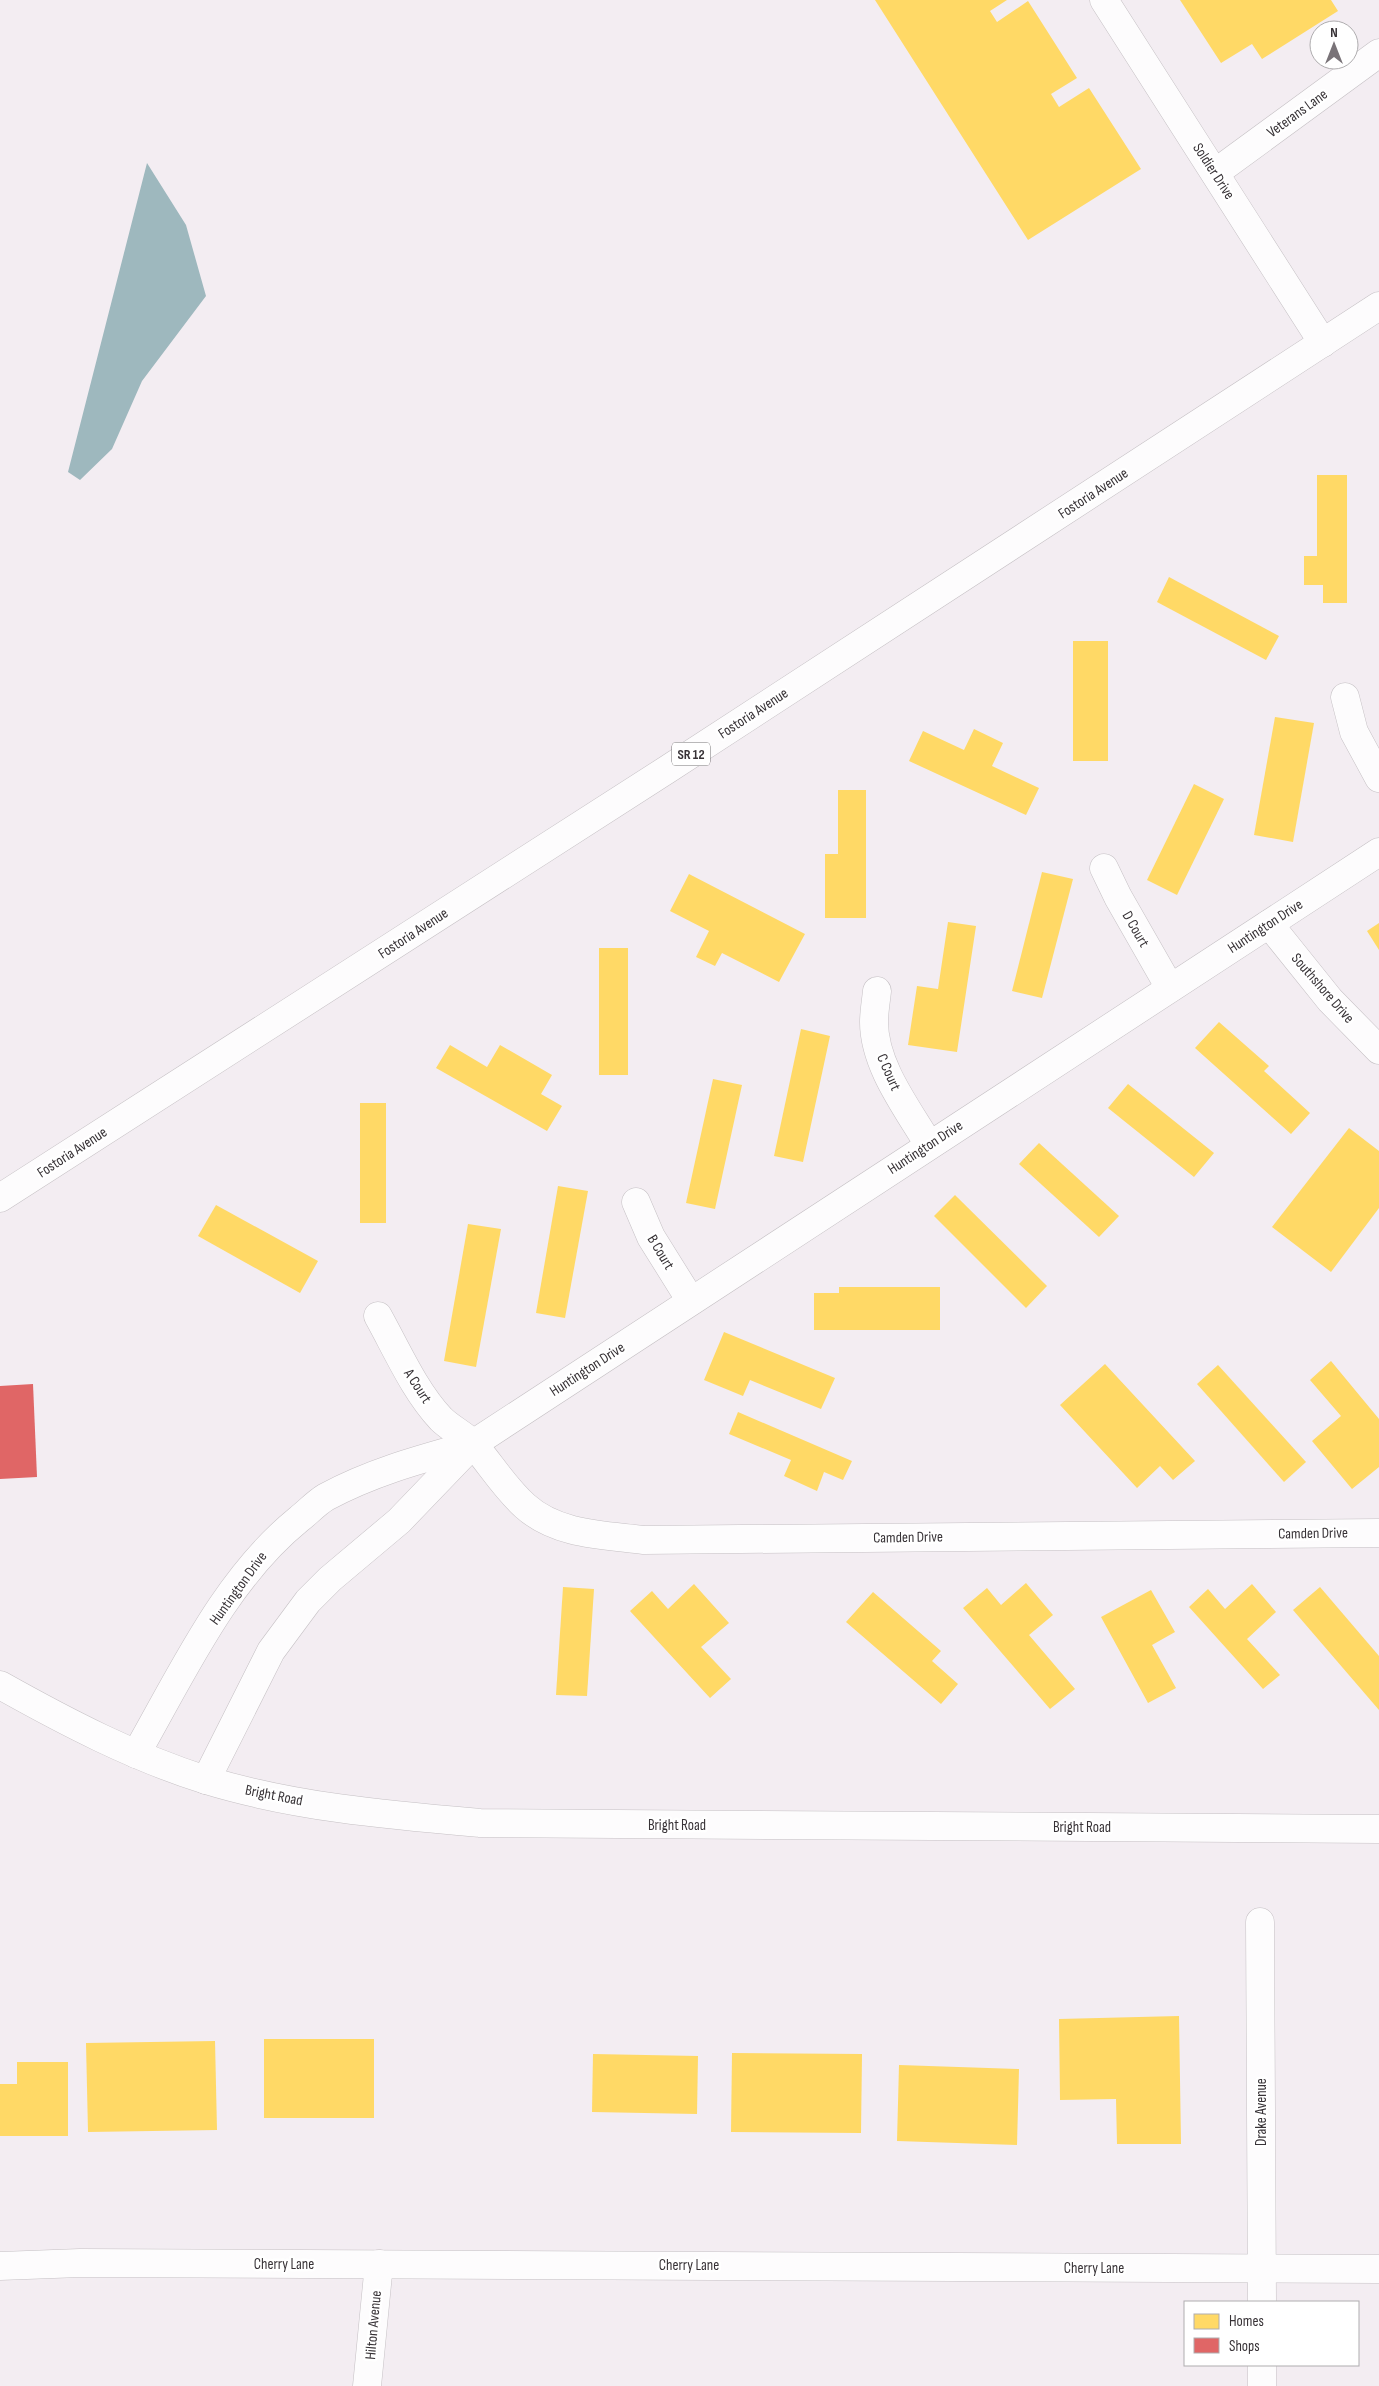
<svg xmlns="http://www.w3.org/2000/svg" width="1379" height="2386" font-family="'Sofia Sans Condensed',sans-serif">
  <style>
    .water { fill: #9eb8be }
    .homes { fill: #ffd966 }
    .shops { fill: #e06666 }
    .lines { fill: none; stroke-linecap: round; stroke-linejoin: round }
    .minor-casing { stroke: #c5c0c4; stroke-width: 29 }
    .secondary-casing { stroke: #c5c0c4; stroke-width: 29 }
    .primary-casing { stroke: #c5c0c4; stroke-width: 29 }
    .minor { stroke: #fdfcfd; stroke-width: 28 }
    .secondary { stroke: #fdfcfd; stroke-width: 28 }
    .primary { stroke: #fdfcfd; stroke-width: 28 }
    .labels { text-anchor: middle; stroke-width: 5; stroke-linejoin: round; paint-order: stroke }
    .shield { fill: #fff; stroke: #737072; stroke-width: 1 }
    .shield-label { font-size: 14px; font-weight: bold; fill: #373236 }
    .street-label { font-size: 15px; fill: #373236; stroke: #fff }
  </style>
  <rect width="100%" height="100%" fill="#f3edf2"/>
  <path class="water" d="M147 163 186 225 206 296 142 381 112 449 80 480 68 472Z"/>
  <g class="homes">
    <path d="M875 0H1007L990 11 997 22 1028 1 1077 78 1051 94 1059 107 1089 88 1141 169 1028 240Z"/>
    <path d="M1180 0H1331L1338 11 1262 59 1252 44 1221 63Z"/>
    <path d="M1317 475H1347V603H1323V585H1304V556H1317Z"/>
    <path d="M1169 577 1279 636 1266 660 1157 602Z"/>
    <rect x="1073" y="641" width="35" height="120"/>
    <path d="M1275 717 1314 723 1293 842 1254 835Z"/>
    <path d="M974 729 1003 743 992 766 1039 788 1026 815 909 761 923 731 964 750Z"/>
    <path d="M1194 784 1224 799 1177 895 1147 880Z"/>
    <path d="M838 790H866V918H825V854H838Z"/>
    <path d="M1042 872 1073 879 1042 998 1012 991Z"/>
    <path d="M689 874 805 934 779 982 722 953 715 966 696 957 709 931 670 911Z"/>
    <path d="M948 922 976 926 957 1052 908 1045 917 986 938 989Z"/>
    <path d="M1379 923V950L1367 931Z"/>
    <rect x="599" y="948" width="29" height="127"/>
    <path d="M1219 1022 1269 1066 1264 1071 1310 1113 1291 1134 1195 1048Z"/>
    <path d="M801 1029 830 1036 803 1162 774 1156Z"/>
    <path d="M450 1045 487 1067 500 1045 552 1075 541 1094 562 1106 547 1131 436 1068Z"/>
    <path d="M713 1079 742 1085 715 1209 686 1203Z"/>
    <path d="M1128 1084 1214 1153 1194 1177 1108 1108Z"/>
    <rect x="360" y="1103" width="26" height="120"/>
    <path d="M1349 1128 1379 1151V1208L1331 1272 1272 1227Z"/>
    <path d="M1039 1143 1119 1216 1099 1237 1019 1164Z"/>
    <path d="M558 1186 588 1191 565 1318 536 1313Z"/>
    <path d="M955 1195 1047 1286 1026 1308 934 1216Z"/>
    <path d="M216 1205 318 1261 300 1293 198 1236Z"/>
    <path d="M468 1224 501 1229 476 1367 444 1361Z"/>
    <path d="M839 1287H940V1330H814V1293H839Z"/>
    <path d="M724 1332 835 1378 821 1409 750 1380 743 1396 704 1380Z"/>
    <path d="M1331 1361 1379 1419V1467L1352 1489 1312 1441 1341 1416 1310 1380Z"/>
    <path d="M1105 1364 1195 1461 1173 1480 1160 1466 1137 1488 1060 1405Z"/>
    <path d="M1218 1365 1306 1462 1284 1482 1197 1384Z"/>
    <path d="M738 1412 852 1461 843 1480 824 1472 817 1491 784 1476 791 1460 729 1434Z"/>
    <path d="M1026 1583 1053 1615 1029 1635 1075 1689 1050 1709 963 1608 987 1588 1001 1605Z"/>
    <path d="M694 1584 729 1623 701 1647 731 1679 710 1698 630 1611 652 1591 668 1609Z"/>
    <path d="M1252 1584 1276 1612 1247 1639 1280 1675 1263 1689 1189 1607 1208 1589 1225 1609Z"/>
    <path d="M563 1587 594 1589 587 1696 556 1695Z"/>
    <path d="M1320 1587 1379 1656V1710L1293 1610Z"/>
    <path d="M1151 1590 1175 1632 1152 1645 1176 1688 1148 1703 1101 1617Z"/>
    <path d="M873 1592 941 1651 932 1661 958 1684 941 1704 846 1622Z"/>
    <path d="M1179 2016 1181 2144H1117L1116 2099 1060 2100 1059 2019Z"/>
    <rect x="264" y="2039" width="110" height="79"/>
    <path d="M215 2041 217 2130 88 2132 86 2043Z"/>
    <path d="M732 2053 862 2054 861 2133 731 2132Z"/>
    <path d="M593 2054 698 2056 697 2114 592 2112Z"/>
    <path d="M17 2062H68V2136H0V2084H17Z"/>
    <path d="M899 2065 1019 2069 1017 2145 897 2141Z"/>
  </g>
  <path class="shops" d="M33 1384 37 1477 0 1479V1386Z"/>
  <g class="lines">
    <defs>
      <g id="minor">
        <path d="M1104 0 1323 343"/>
        <path d="M1215 173 1379 53"/>
        <path d="M1345 697 1354 732 1379 778"/>
        <path d="M1104 868 1118 897 1170 988"/>
        <path d="M1269 924 1330 1000 1379 1050"/>
        <path d="M877 991C876 1001 874 1012 874 1022 874 1066 908 1109 929 1145"/>
        <path d="M636 1202 651 1237 691 1301"/>
        <path d="M378 1316C397 1350 414 1390 441 1419 451 1429 465 1435 474 1445 491 1465 505 1488 525 1506 557 1535 604 1535 644 1540L1379 1533"/>
        <path d="M136 1754C183 1672 225 1579 299 1519 308 1512 316 1503 326 1497 372 1472 421 1459 471 1445"/>
        <path d="M206 1780 271 1651 308 1601 330 1579 399 1521 473 1444 1379 852"/>
        <path d="M1260 1922 1262 2302"/>
        <path d="M0 2266 80 2263 1379 2269"/>
        <path d="M367 2386 379 2264"/>
        <path d="M1262 2386V2365"/>
      </g>
      <path id="secondary" d="M0 1685C66 1722 133 1757 206 1780 294 1807 388 1815 480 1823L1379 1829"/>
      <path id="primary" d="M0 1198 668 769 1379 306"/>
    </defs>
    <use href="#minor" class="minor-casing"/>
    <use href="#secondary" class="secondary-casing"/>
    <use href="#primary" class="primary-casing"/>
    <use href="#minor" class="minor"/>
    <use href="#secondary" class="secondary"/>
    <use href="#primary" class="primary"/>
  </g>
  <g class="labels">
    <rect class="shield" x="672" y="742.5" width="38" height="23" rx="4"/>
    <g class="shield-label">
      <text x="691" y="759">SR 12</text>
    </g>
    <g class="street-label">
      <text transform="translate(1297 113) rotate(-36)" y="5">Veterans Lane</text>
      <text transform="translate(1214 171) rotate(57)" y="5">Soldier Drive</text>
      <text transform="translate(1093 493) rotate(-33)" y="5">Fostoria Avenue</text>
      <text transform="translate(753 713) rotate(-33)" y="5">Fostoria Avenue</text>
      <text transform="translate(1265 926) rotate(-33)" y="5">Huntington Drive</text>
      <text transform="translate(1136 929) rotate(60)" y="5">D Court</text>
      <text transform="translate(413 933) rotate(-33)" y="5">Fostoria Avenue</text>
      <text transform="translate(1323 988) rotate(49)" y="5">Southshore Drive</text>
      <text transform="translate(889 1072) rotate(66)" y="5">C Court</text>
      <text transform="translate(925 1147) rotate(-33)" y="5">Huntington Drive</text>
      <text transform="translate(72 1152) rotate(-33)" y="5">Fostoria Avenue</text>
      <text transform="translate(661 1252) rotate(59)" y="5">B Court</text>
      <text transform="translate(587 1369) rotate(-33)" y="5">Huntington Drive</text>
      <text transform="translate(418 1386) rotate(57)" y="5">A Court</text>
      <text transform="translate(1313 1533) rotate(-1)" y="5">Camden Drive</text>
      <text transform="translate(908 1537) rotate(-1)" y="5">Camden Drive</text>
      <text transform="translate(238 1588) rotate(-54)" y="5">Huntington Drive</text>
      <text transform="translate(274 1795) rotate(11)" y="5">Bright Road</text>
      <text x="677" y="1830">Bright Road</text>
      <text x="1082" y="1832">Bright Road</text>
      <text transform="translate(1261 2112) rotate(-90)" y="5">Drake Avenue</text>
      <text x="284" y="2269">Cherry Lane</text>
      <text x="689" y="2270">Cherry Lane</text>
      <text x="1094" y="2273">Cherry Lane</text>
      <text transform="translate(373 2325) rotate(-85)" y="5">Hilton Avenue</text>
    </g>
  </g>
  <rect x="1184" y="2301" width="175" height="65" fill="#ffffff" stroke="#afadaf"/>
  <rect x="1194" y="2314" width="25" height="15" fill="#ffd966" stroke="#afadaf"/>
  <text x="1229" y="2326" font-size="15" fill="#373236">Homes</text>
  <rect x="1194" y="2338" width="25" height="15" fill="#e06666" stroke="#afadaf"/>
  <text x="1229" y="2351" font-size="15" fill="#373236">Shops</text>
  <g transform="translate(1334 45)"><circle r="24" fill="#ffffff" stroke="#afadaf"/>
  <path d="M0-4L9 19L0 12L-9 19Z" fill="#797378"/>
  <text y="-8" font-size="14" font-weight="bold" text-anchor="middle" fill="#373236">N</text>
  </g>
</svg>
